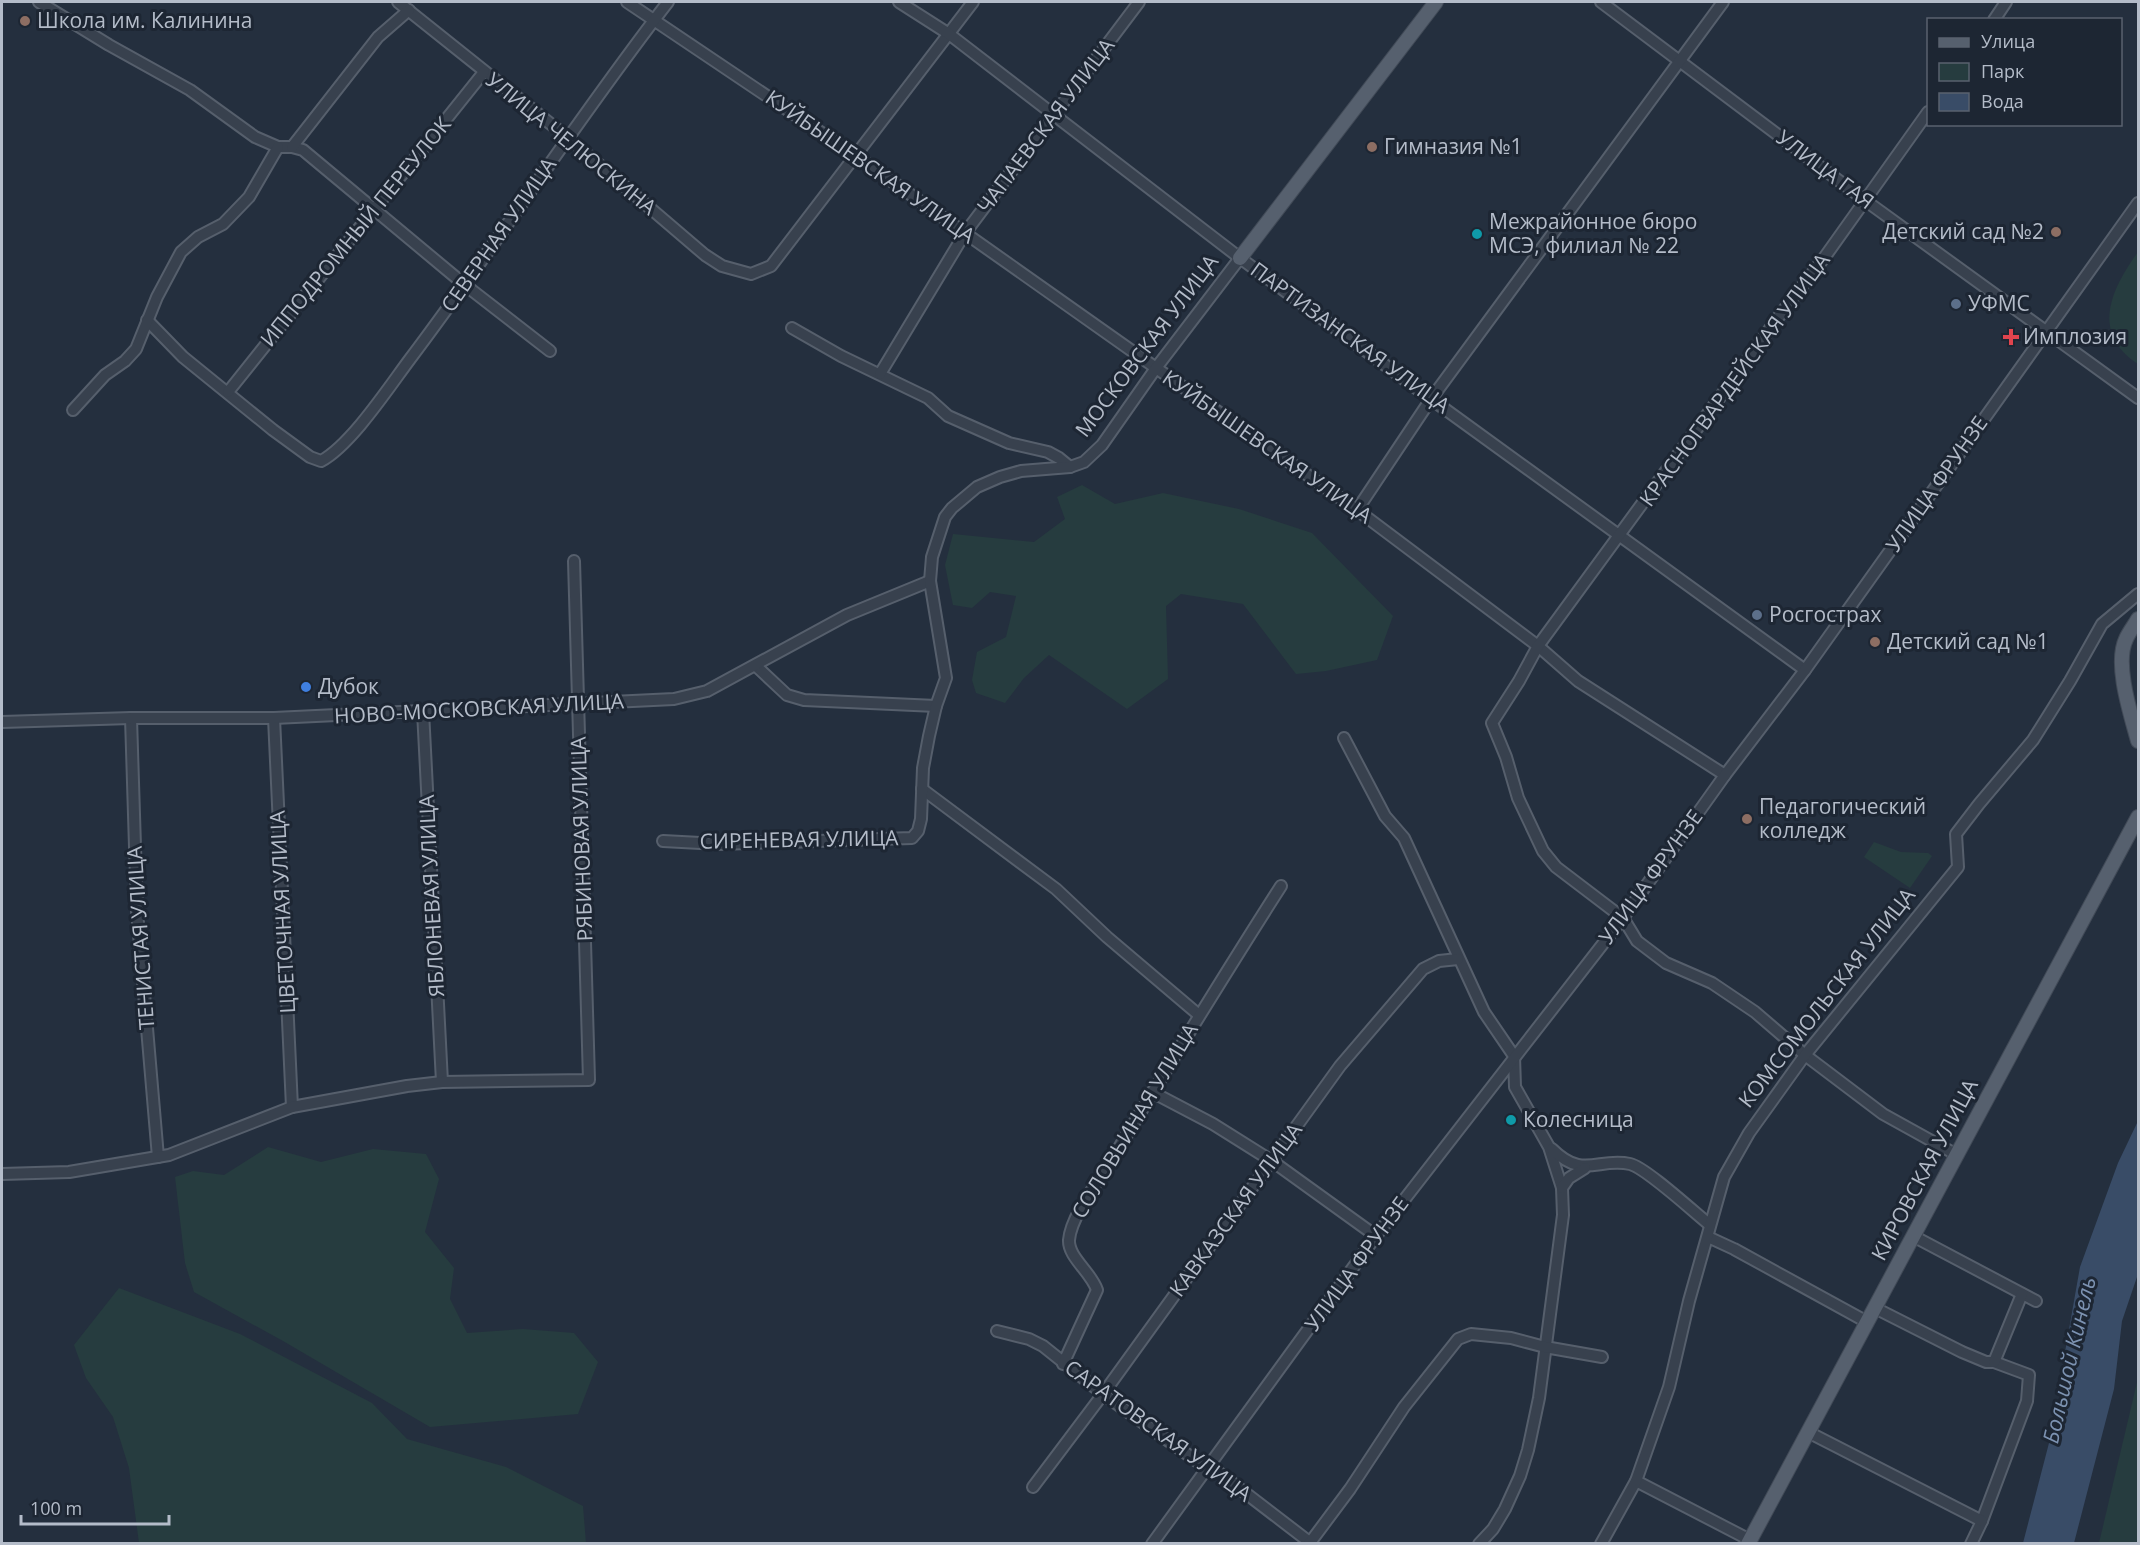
<svg xmlns="http://www.w3.org/2000/svg" width="2140" height="1545" font-family="'Open Sans',sans-serif">
  <style>
    .green { fill: #263c3f }
    .water { fill: #394c67 }
    .lines { fill: none; stroke-linecap: round; stroke-linejoin: round }
    .minor-casing { stroke: #565f6c; stroke-width: 14 }
    .major-casing { stroke: #414a57; stroke-width: 16 }
    .minor { stroke: #38414e; stroke-width: 10 }
    .major { stroke: #56606e; stroke-width: 14 }
    .education-dot { fill: #8d6e63; stroke: #1d2633; stroke-width: 2 }
    .culture-dot { fill: #0f9aa8; stroke: #1d2633; stroke-width: 2 }
    .service-dot { fill: #5c6f8a; stroke: #1d2633; stroke-width: 2 }
    .health-dot { fill: #e0444e; stroke: #1d2633; stroke-width: 2 }
    .shop-dot { fill: #3f7fe0; stroke: #1d2633; stroke-width: 2 }
    .labels { text-anchor: middle; stroke-width: 6; stroke-linejoin: round; paint-order: stroke }
    .poi-label { font-size: 21px; fill: #b4bcc9; stroke: #1d2633; text-anchor: start }
    .street-label { font-size: 21px; fill: #b4bcc9; stroke: #1d2633 }
    .water-label { font-size: 22px; font-style: italic; fill: #7c92b1; stroke: #1d2633 }
  </style>
  <rect width="100%" height="100%" fill="#242f3e"/>
  <g class="green">
    <path d="M2138 252V364C2090 333 2111 289 2138 252Z"/>
    <path d="M1082 485 1115 504 1163 493 1239 509 1312 533 1393 616 1377 660 1326 671 1296 674 1243 604 1181 594 1166 606 1168 679 1127 709 1049 655 1024 678 1005 703 976 693 972 680 977 652 1006 637 1016 596 990 592 972 608 953 605 945 565 953 534 1034 542 1065 519 1057 497Z"/>
    <path d="M1874 842 1901 852 1928 853 1932 856 1910 888 1864 857Z"/>
    <path d="M268 1147 321 1162 373 1149 426 1154 439 1179 425 1232 454 1268 450 1299 467 1333 523 1329 574 1333 598 1362 578 1414 430 1427 283 1341 194 1292 185 1263 175 1177 193 1171 224 1175Z"/>
    <path d="M119 1288 240 1334 372 1403 407 1439 506 1467 583 1506 586 1543H139L129 1468 113 1417 86 1378 74 1345Z"/>
    <path d="M2138 1378V1543H2099Z"/>
  </g>
  <path class="water" d="M2138 1121V1274L2122 1321 2114 1389 2074 1543H2023L2049 1443 2060 1417 2062 1369 2080 1267 2118 1163Z"/>
  <g class="lines">
    <defs>
      <g id="minor">
        <path d="M39 2 109 45 190 90 255 137 278 147H292L303 150 465 285 550 351"/>
        <path d="M398 2 567 137 705 255 722 266 751 274 771 266 973 2"/>
        <path d="M627 2 856 156 1357 510 1538 646 1578 681 1725 775"/>
        <path d="M899 2 949 34 1240 258 1431 399 1805 670"/>
        <path d="M1601 2 1866 201 2138 398"/>
        <path d="M1994 20 2006 2"/>
        <path d="M1928 112 1824 258 1783 311 1538 646 1519 681 1492 723 1506 757 1518 798 1543 851 1556 867 1623 918 1637 941 1666 963 1712 983 1755 1012 1805 1055 1883 1114 1957 1155"/>
        <path d="M292 147 378 37 409 10"/>
        <path d="M147 320 183 357 273 430 310 457 321 461C351 445 389 387 410 359 499 241 578 118 668 2"/>
        <path d="M792 328 841 356 928 398 948 416 1009 443 1048 452 1059 458 1070 467"/>
        <path d="M880 374 965 233 1139 2"/>
        <path d="M228 392 484 72"/>
        <path d="M73 410 105 375 125 361 136 349 157 297 181 252 198 237 223 224 249 197 278 147"/>
        <path d="M1357 510 1431 399 1723 2"/>
        <path d="M756 666 787 695 804 700 936 706"/>
        <path d="M423 711 442 1082"/>
        <path d="M131 718 137 911 158 1157"/>
        <path d="M274 718 292 1107"/>
        <path d="M2 722 131 718H274L674 699 707 691 847 615 930 581"/>
        <path d="M1344 738 1385 816 1404 838 1484 1012 1514 1056 1515 1087 1549 1147 1562 1188 1563 1215 1539 1398 1528 1450 1520 1476 1505 1509 1493 1529 1479 1544"/>
        <path d="M922 789 1056 889 1107 937 1199 1015"/>
        <path d="M663 841 719 844 912 838 918 831 921 819 923 768 929 736 936 706 946 678 930 581 932 557 945 517 952 508 977 487 1000 477 1021 471 1070 467 1084 462 1102 445 1156 368 1240 258"/>
        <path d="M1152 1092 1213 1124 1272 1161 1376 1236"/>
        <path d="M1552 1149C1583 1180 1598 1157 1630 1164 1645 1167 1695 1213 1710 1225"/>
        <path d="M2 1174 69 1172 169 1155 292 1107 407 1086 442 1082 589 1080 574 561"/>
        <path d="M1562 1188 1569 1178 1585 1168"/>
        <path d="M1913 1236 2036 1301"/>
        <path d="M1708 1237 1734 1249 1867 1322"/>
        <path d="M1875 1308 1962 1352 1986 1362H1994L2029 1375 2027 1401 1982 1521 1971 1544"/>
        <path d="M997 1331 1029 1339 1043 1346 1103 1394 1198 1462 1209 1465 1312 1544"/>
        <path d="M1994 1362 2022 1294"/>
        <path d="M1063 1364 1097 1290C1091 1272 1068 1257 1069 1240 1071 1215 1101 1178 1114 1156 1169 1065 1224 975 1281 886"/>
        <path d="M1808 1432 1982 1521"/>
        <path d="M1636 1481 1750 1540"/>
        <path d="M1033 1487 1103 1394 1340 1066 1423 969 1439 961 1458 959"/>
        <path d="M1152 1544 1376 1236 1623 918 1725 775 1805 670 2138 203"/>
        <path d="M1309 1544 1350 1489 1404 1407 1458 1339 1471 1334 1511 1338 1545 1347 1602 1357"/>
        <path d="M1601 1544 1636 1481 1669 1387 1689 1301 1724 1177 1749 1133 1805 1055 1958 867 1956 834 1979 804 2033 740 2070 681 2102 624 2138 594"/>
      </g>
      <g id="major">
        <path d="M1240 258 1436 2"/>
        <path d="M2138 619C2134 626 2129 632 2126 639 2114 664 2131 715 2138 741"/>
        <path d="M1748 1544 2138 817"/>
      </g>
    </defs>
    <use href="#minor" class="minor-casing"/>
    <use href="#major" class="major-casing"/>
    <use href="#minor" class="minor"/>
    <use href="#major" class="major"/>
  </g>
  <g class="education-dot">
    <circle cx="25" cy="21" r="6"/>
    <circle cx="1372" cy="147" r="6"/>
    <circle cx="2056" cy="232" r="6"/>
    <circle cx="1875" cy="642" r="6"/>
    <circle cx="1747" cy="819" r="6"/>
  </g>
  <g class="culture-dot">
    <circle cx="1477" cy="234" r="6"/>
    <circle cx="1511" cy="1120" r="6"/>
  </g>
  <g class="service-dot">
    <circle cx="1956" cy="304" r="6"/>
    <circle cx="1757" cy="615" r="6"/>
  </g>
  <path class="health-dot" d="M2008 328h6v6h6v6h-6v6h-6v-6h-6v-6h6z"/>
  <circle class="shop-dot" cx="306" cy="687" r="6"/>
  <g class="labels">
    <g class="poi-label">
      <text x="37" y="28">Школа им. Калинина</text>
      <text x="1384" y="154">Гимназия №1</text>
      <text x="1489" y="229">Межрайонное бюро<tspan x="1489" dy="24">МСЭ, филиал № 22</tspan></text>
      <text x="2044" y="239" text-anchor="end">Детский сад №2</text>
      <text x="1968" y="311">УФМС</text>
      <text x="2023" y="344">Имплозия</text>
      <text x="1769" y="622">Росгострах</text>
      <text x="1887" y="649">Детский сад №1</text>
      <text x="318" y="694">Дубок</text>
      <text x="1759" y="814">Педагогический<tspan x="1759" dy="24">колледж</tspan></text>
      <text x="1523" y="1127">Колесница</text>
    </g>
    <g class="street-label">
      <text transform="translate(1046 126) rotate(-53)" y="7">ЧАПАЕВСКАЯ УЛИЦА</text>
      <text transform="translate(571 144) rotate(39)" y="7">УЛИЦА ЧЕЛЮСКИНА</text>
      <text transform="translate(870 167) rotate(35)" y="7">КУЙБЫШЕВСКАЯ УЛИЦА</text>
      <text transform="translate(1825 170) rotate(37)" y="7">УЛИЦА ГАЯ</text>
      <text transform="translate(356 232) rotate(-51)" y="7">ИППОДРОМНЫЙ ПЕРЕУЛОК</text>
      <text transform="translate(499 235) rotate(-55)" y="7">СЕВЕРНАЯ УЛИЦА</text>
      <text transform="translate(1350 338) rotate(36)" y="7">ПАРТИЗАНСКАЯ УЛИЦА</text>
      <text transform="translate(1147 346) rotate(-53)" y="7">МОСКОВСКАЯ УЛИЦА</text>
      <text transform="translate(1735 380) rotate(-54)" y="7">КРАСНОГВАРДЕЙСКАЯ УЛИЦА</text>
      <text transform="translate(1267 447) rotate(35)" y="7">КУЙБЫШЕВСКАЯ УЛИЦА</text>
      <text transform="translate(1937 484) rotate(-55)" y="7">УЛИЦА ФРУНЗЕ</text>
      <text transform="translate(479 709) rotate(-3)" y="7">НОВО-МОСКОВСКАЯ УЛИЦА</text>
      <text transform="translate(582 839) rotate(-92)" y="7">РЯБИНОВАЯ УЛИЦА</text>
      <text transform="translate(799 840) rotate(-1)" y="7">СИРЕНЕВАЯ УЛИЦА</text>
      <text transform="translate(1651 877) rotate(-54)" y="7">УЛИЦА ФРУНЗЕ</text>
      <text transform="translate(432 896) rotate(-93)" y="7">ЯБЛОНЕВАЯ УЛИЦА</text>
      <text transform="translate(283 912) rotate(-93)" y="7">ЦВЕТОЧНАЯ УЛИЦА</text>
      <text transform="translate(141 938) rotate(-94)" y="7">ТЕНИСТАЯ УЛИЦА</text>
      <text transform="translate(1827 998) rotate(-52)" y="7">КОМСОМОЛЬСКАЯ УЛИЦА</text>
      <text transform="translate(1135 1121) rotate(-59)" y="7">СОЛОВЬИНАЯ УЛИЦА</text>
      <text transform="translate(1925 1170) rotate(-62)" y="7">КИРОВСКАЯ УЛИЦА</text>
      <text transform="translate(1236 1210) rotate(-54)" y="7">КАВКАЗСКАЯ УЛИЦА</text>
      <text transform="translate(1357 1264) rotate(-54)" y="7">УЛИЦА ФРУНЗЕ</text>
      <text transform="translate(1158 1431) rotate(36)" y="7">САРАТОВСКАЯ УЛИЦА</text>
    </g>
    <g class="water-label">
      <text transform="translate(2069 1360) rotate(-77)" y="8">Большой Кинель</text>
    </g>
  </g>
  <rect width="2140" height="1545" fill="none" stroke="#b4bcc9" stroke-width="6"/>
  <rect x="1927" y="18" width="195" height="108" fill="#1d2633" stroke="#59626f" stroke-width="1.5"/>
  <rect x="1939" y="38" width="30" height="9" fill="#56606e" stroke="#59626f" stroke-width="1.5"/>
  <text x="1981" y="48" font-size="18" fill="#b4bcc9">Улица</text>
  <rect x="1939" y="63" width="30" height="18" fill="#263c3f" stroke="#59626f" stroke-width="1.5"/>
  <text x="1981" y="78" font-size="18" fill="#b4bcc9">Парк</text>
  <rect x="1939" y="93" width="30" height="18" fill="#394c67" stroke="#59626f" stroke-width="1.5"/>
  <text x="1981" y="108" font-size="18" fill="#b4bcc9">Вода</text>
  <path d="M21 1515v9h148v-9" fill="none" stroke="#b4bcc9" stroke-width="3"/>
  <text x="30" y="1515" font-size="18" fill="#b4bcc9" stroke="#1d2633" stroke-width="4.5" paint-order="stroke">100 m</text>
</svg>
